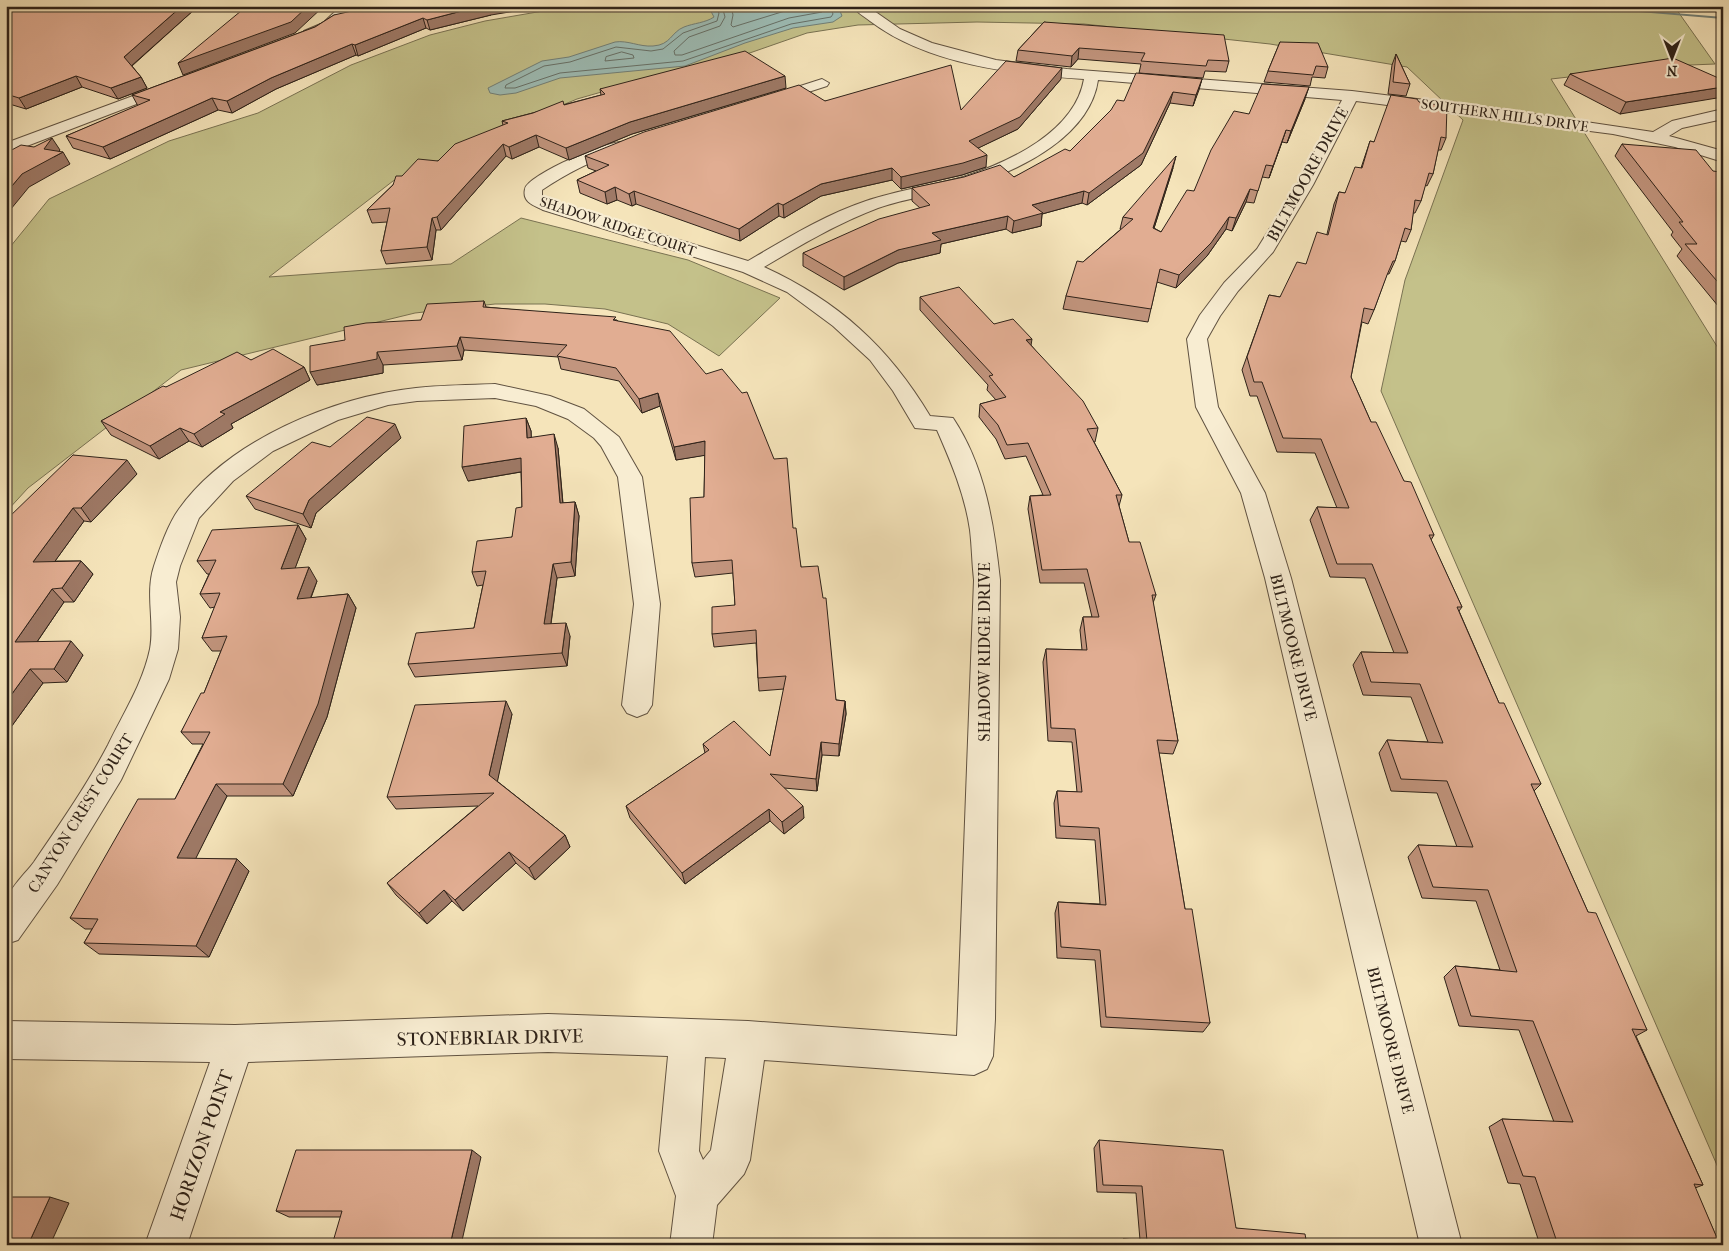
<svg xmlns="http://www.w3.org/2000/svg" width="1729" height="1251" font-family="'IM FELL French Canon',serif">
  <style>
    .green { fill: #c4c18a; stroke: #797252 }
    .water { fill: #9dbdb6; stroke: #717f77 }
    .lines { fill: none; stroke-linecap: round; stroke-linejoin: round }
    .shore { stroke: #667068; stroke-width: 1 }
    .stream { fill: #717f77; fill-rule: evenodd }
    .street-casing { stroke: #605241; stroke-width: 2 }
    .street { fill: #f8edd2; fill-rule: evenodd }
    .rail-casing { stroke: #2e2219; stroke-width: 3 }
    .rail { stroke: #f8edd2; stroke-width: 2; stroke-dasharray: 5.5; stroke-linecap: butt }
    .wall { fill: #c2957e; stroke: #2e2219 }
    .shaded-wall { fill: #9e7966; stroke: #2e2219 }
    .building { fill: #e1ad92; stroke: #2e2219 }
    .labels { text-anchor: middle; stroke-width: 4.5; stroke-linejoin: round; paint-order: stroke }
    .far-street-label { font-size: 14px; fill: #2e2219; stroke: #f8edd2 }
    .street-label { font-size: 16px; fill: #2e2219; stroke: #f8edd2 }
    .near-street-label { font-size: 19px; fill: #2e2219; stroke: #f8edd2 }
  </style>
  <rect width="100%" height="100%" fill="#f5e4ba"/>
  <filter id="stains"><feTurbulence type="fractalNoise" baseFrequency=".004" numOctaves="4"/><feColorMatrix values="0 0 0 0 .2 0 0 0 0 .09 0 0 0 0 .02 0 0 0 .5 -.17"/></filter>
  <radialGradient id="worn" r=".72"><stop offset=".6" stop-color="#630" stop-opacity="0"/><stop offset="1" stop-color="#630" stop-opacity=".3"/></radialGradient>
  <path class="green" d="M572 6H1674L1715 64 1666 66 1551 79 1723 356V1179L1381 391 1405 280 1463 120 1407 67 1270 44 1084 24 977 22 858 25 807 33 701 70 640 81 577 99 532 118 393 181 269 277 451 264 521 218 688 260 780 298 719 356 668 324 605 309 545 304H495L415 313 181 370 28 488 6 512V252L49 199 169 141 258 113 351 65 430 35 485 21Z"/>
  <path class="water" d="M708 6H831L840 11 842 16 833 22 793 28 745 43 685 66 560 78 516 93 500 95 490 93 488 88 542 61 569 57 615 42C628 40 639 47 653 46 671 45 671 32 684 27 694 23 705 23 714 17Z"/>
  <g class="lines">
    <g class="shore">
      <path d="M713 6 719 13 717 21 683 33 663 49 651 51 616 47 570 62 544 66 506 85 505 88H515L560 73 683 61 791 24 831 17 833 14 830 6"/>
      <path d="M722 6 725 17 720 26 689 37 674 51 675 55H682L789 18 822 12 824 6"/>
      <path d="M731 6 733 15 731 25 733 27 788 10 812 6"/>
      <path d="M622 52 633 55 634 58 605 61 606 57Z"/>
    </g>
    <path class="stream" d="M1567 6H1588L1723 17V19Z"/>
    <defs>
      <g id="street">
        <path d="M341 6H354C344 20 323 42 304 37L302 34 304 31 323 23Z"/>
        <path d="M852 6H867L900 29 932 43 996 60 1067 69 1352 91 1498 109 1653 132 1672 121 1723 109V119L1682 128 1669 136 1723 151V162L1675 147 1613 134 1356 101 1313 185 1273 252 1238 291 1220 316 1207 339 1218 407 1265 493 1291 578 1462 1245H1420L1265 578 1241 493 1196 407 1187 339 1200 315 1224 283 1257 249 1297 185 1342 100 1098 80C1090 135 1023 169 974 184 943 194 909 197 878 208 838 223 801 245 764 267 838 301 889 347 930 416L953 418C985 466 994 524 1000 580L995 1019 993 1056 987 1069 974 1075 764 1060 750 1160 744 1174 717 1205 712 1245H670L676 1196 659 1151 668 1056 548 1052 248 1062 187 1245H145L210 1062 6 1059V1021L235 1025 548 1014 748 1021 957 1036 974 580C972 563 972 546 970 530 965 495 951 462 937 430L915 428 893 391 870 360 833 326 787 292 743 272 543 210C533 205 522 202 525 189 527 175 612 138 626 142L628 145 626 148C596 159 568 172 542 190V196L555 202 748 261C786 239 824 215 866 201 898 190 931 186 963 177 1009 162 1075 132 1084 79 1013 74 928 65 870 21 864 16 856 12 852 6ZM705 1057 726 1058 711 1150 703 1160 699 1151Z"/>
        <path d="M822 79 829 83 827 86 771 104 764 100 766 97Z"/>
        <path d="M168 83 173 84 175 87 173 90 6 154V143Z"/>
        <path d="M495 384 550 396 584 409 619 437 642 477 660 604 652 705 647 713 637 717 627 713 622 705 634 604 618 477 601 446 594 438 568 419 536 406 495 398 417 401 388 405 338 420 273 451 233 481 199 518 180 566 176 582 180 617 178 649 169 679 121 780 57 885 18 940 6 944C6 934 3 908 7 899 12 885 26 873 34 862 60 824 87 785 108 745 123 714 143 683 150 649 155 622 145 593 154 566 160 548 168 524 179 509 229 440 333 397 416 388 442 385 469 385 495 384Z"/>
      </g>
    </defs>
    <use href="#street" class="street-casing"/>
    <use href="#street" class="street"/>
    <defs>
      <path id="rail" d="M1711 6 1723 17"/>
    </defs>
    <use href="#rail" class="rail-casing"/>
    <use href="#rail" class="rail"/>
  </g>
  <g class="wall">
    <path d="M6 6 195 9 132 66 141 77 147 88 118 99 82 87 26 109 6 103Z"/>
    <path d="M334 15H491L430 30 426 28 358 56 356 55 276 89 232 113 218 110 110 159 73 148 66 136 138 106 132 95 315 27Z"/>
    <path d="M1044 22 1229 61 1226 72 1205 71 1203 78 1139 73 1141 64 1078 59 1071 67 1016 61 1018 50Z"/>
    <path d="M1280 42 1328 67 1325 78 1312 77 1310 86 1264 82 1268 71Z"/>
    <path d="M1396 54 1410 84 1406 96 1388 94 1392 65Z"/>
    <path d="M1570 74 1723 80 1620 114 1564 85Z"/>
    <path d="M1061 79 1018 129 978 148 986 167 962 175 901 189 892 180 821 196 784 218 779 216 740 241 636 204 632 206 617 200 607 204 580 193 577 180 596 171 588 168 585 156 825 101 961 110Z"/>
    <path d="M1202 79 1193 106 1170 103 1141 165 1087 205 1082 203 1042 214 1041 226 1012 233 1006 229 941 244 940 253 898 263 844 290 803 266V253L920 208 912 201V188L1014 177 1070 151 1124 101Z"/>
    <path d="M786 88 632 134 569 160 539 147 512 159 506 156 441 230H436L432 260 386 264 381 251 387 222 372 223 367 210 402 176 438 161 503 125 502 121 601 95 600 89Z"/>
    <path d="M1305 99 1287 143 1282 142 1269 178 1262 177 1254 203 1246 202 1232 231 1226 229 1207 256 1176 288 1157 282 1148 322 1063 309 1066 296 1083 262 1121 229H1120L1123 217 1173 168 1154 228 1161 232 1194 191 1249 114Z"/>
    <path d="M1419 102 1446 138 1441 150H1438L1433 174 1427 186 1425 185 1421 201 1415 213H1413L1411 230 1406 242 1401 241 1395 261 1389 274H1387L1374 310 1368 324 1362 322 1351 377 1371 422 1434 535 1431 540 1462 607 1459 611 1499 703 1541 784 1534 791 1588 912 1647 1030 1636 1036 1703 1185 1695 1188 1720 1245H1540L1520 1184 1508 1183 1489 1127 1502 1119 1554 1122 1519 1030 1459 1026 1444 977 1455 966 1500 970 1476 901 1422 898 1408 857 1418 845 1457 847 1437 793 1391 791 1379 753 1387 740 1428 742 1411 697 1363 695 1353 665 1361 652 1394 653 1365 578 1330 577 1310 520 1317 507 1337 508 1315 453 1277 452 1257 396H1250L1242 370 1269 295 1280 297 1306 264 1327 234 1334 204 1339 192 1345 193 1361 168 1370 141 1374 142Z"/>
    <path d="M1622 144 1723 175V312L1677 256 1682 249 1671 235 1673 232 1615 156Z"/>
    <path d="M920 297 994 324 1031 345 1098 428 1095 442H1094L1122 495 1119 506 1129 542 1156 595 1153 603 1178 741 1173 754 1159 753 1185 909 1210 1023 1203 1032 1101 1027 1095 960 1057 958 1055 913 1058 902 1100 904 1095 840 1056 838 1054 803 1057 791 1077 792 1072 742 1048 741 1043 662 1046 649 1082 650 1080 630 1083 617H1092L1084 583H1040L1028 509 1030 496 1043 495 1026 456 1005 459 996 439 979 417 980 404 996 400 987 390 988 385 920 310Z"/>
    <path d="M484 301 486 307 617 320 793 528 801 567 836 700 845 701 846 714 839 756 822 755 817 791 784 788 804 818 784 834 770 821 685 884 630 818 626 806 705 753 703 744 770 756 784 689 759 691 758 678 756 643 714 647 712 634 735 605 733 573 695 577 692 563 704 497 705 455 676 460 660 406 642 413 619 381 561 369 558 357 464 350 462 360 383 365V373L317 385 345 340 421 320Z"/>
    <path d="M251 360 304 367 310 380 231 424 233 428 202 447 189 441 159 459 111 435 101 421 166 387Z"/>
    <path d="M526 418 531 431V438L558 448 563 503 575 502 579 516 575 576 557 578 551 624 570 636 567 666 415 677 408 664 474 628 483 585 477 586 472 572 512 537 522 507 521 472 468 481Z"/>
    <path d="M401 438 316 513 311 528 255 509 246 496 330 447Z"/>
    <path d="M73 455 137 474 91 522 84 521 55 561H81L93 574 74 602H64L37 642 83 655 67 682 43 683 6 734Z"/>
    <path d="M298 525 306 539 295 568 317 581 311 598 348 594 356 608 327 717 293 796H227L195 859H237L249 871 209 957 99 954 84 943 92 929H85L70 918 175 799 203 744H192L181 732 204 693 221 651H212L202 638 215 607 210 608 200 594 209 574H207L197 561Z"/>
    <path d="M512 714 497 781 565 835 570 847 535 880 516 863 463 911 452 901 427 924 396 895 387 883 478 806 396 809 387 797Z"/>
    <path d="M1099 1140 1236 1228 1307 1245H1117L1123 1239 1140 1240 1136 1193 1097 1192 1094 1148Z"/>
    <path d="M481 1157 340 1217H289L276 1211Z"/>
  </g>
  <g class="shaded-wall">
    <path d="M182 6H193L195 9 129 68 124 57Z"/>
    <path d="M308 6H324L295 33 183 75 178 63Z"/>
    <path d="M481 6H546L491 15 430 30 427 20Z"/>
    <path d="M423 18 426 28 358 56 355 45Z"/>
    <path d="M352 44 356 55 276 89 232 113 227 101 271 78Z"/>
    <path d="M1079 48 1078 59 1071 67 1072 56Z"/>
    <path d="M1062 68 1061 79 1018 129 968 153 969 141Z"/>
    <path d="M76 76 82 87 26 109 19 98Z"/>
    <path d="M785 76 786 88 632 134 569 160 566 148 630 122Z"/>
    <path d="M141 77 147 88 118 99 111 88Z"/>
    <path d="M1202 79 1199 90 1193 106 1196 95Z"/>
    <path d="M1309 87 1305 99 1287 143 1291 131Z"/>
    <path d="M1723 87V97L1620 114 1626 102Z"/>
    <path d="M1173 92 1170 103 1141 165 1087 205 1089 193Z"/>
    <path d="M212 98 218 110 110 159 103 147Z"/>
    <path d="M1286 130 1282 142 1269 178 1273 166Z"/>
    <path d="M536 135 539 147 512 159 509 147Z"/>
    <path d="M52 138 60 150 54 157 63 152 70 164 29 187 6 215V193Z"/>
    <path d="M503 144 506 156 441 230 437 217Z"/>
    <path d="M987 155 986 167 962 175 901 189V177Z"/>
    <path d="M1176 156 1173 168 1150 241 1153 228Z"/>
    <path d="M892 168V180L821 196 784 218 783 205 821 184Z"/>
    <path d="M615 187 617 200 607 204 605 192Z"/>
    <path d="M1250 189 1246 202 1232 231 1236 218Z"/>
    <path d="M634 191 636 204 632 206 629 194Z"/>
    <path d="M1084 191 1082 203 1042 214 1041 226 1012 233 1014 221 1032 205Z"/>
    <path d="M778 203 779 216 740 241 739 229Z"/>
    <path d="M1008 216 1006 229 941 244 940 253 898 263 844 290V277L932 233Z"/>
    <path d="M1229 217 1226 229 1207 256 1176 288 1179 275Z"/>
    <path d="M432 218 436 230 432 260 427 247Z"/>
    <path d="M460 337 464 350 462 360 457 346Z"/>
    <path d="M1032 339 1030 352 1026 340Z"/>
    <path d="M377 352 383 365V373L317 385 310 372Z"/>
    <path d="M304 367 310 380 231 424 233 428 202 447 194 434 220 412Z"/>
    <path d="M658 393 660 406 642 413 639 399Z"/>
    <path d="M526 418 531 431 532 452 527 438Z"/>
    <path d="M395 424 401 438 316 513 311 528 303 514 309 500Z"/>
    <path d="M180 428 189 441 159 459 150 446Z"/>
    <path d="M554 434 558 448 564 517 560 503Z"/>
    <path d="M705 441 707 455 676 460 674 447Z"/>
    <path d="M521 458 526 471 468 481 462 467Z"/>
    <path d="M127 460 137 474 91 522 81 508Z"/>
    <path d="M575 502 579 516 575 576 571 562Z"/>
    <path d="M73 508 84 521 45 575 33 562Z"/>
    <path d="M298 525 306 539 290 582 281 569Z"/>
    <path d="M81 561 93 574 74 602 62 588Z"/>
    <path d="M553 564 557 578 549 637 544 624Z"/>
    <path d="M309 567 317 581 305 612 297 599Z"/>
    <path d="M52 589 64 602 28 655 15 642Z"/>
    <path d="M348 594 356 608 327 717 293 796 283 784Z"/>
    <path d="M566 623 570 636 567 666 562 653Z"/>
    <path d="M71 641 83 655 67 682 54 669Z"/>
    <path d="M30 669 43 683 6 734V702Z"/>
    <path d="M506 701 512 714 496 788 489 775Z"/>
    <path d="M845 701 846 714 839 756V744Z"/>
    <path d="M821 742 822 755 817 791 816 779Z"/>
    <path d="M216 784 227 796 190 870 177 858Z"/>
    <path d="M803 806 804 818 784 834 782 822Z"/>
    <path d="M769 809 770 821 685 884 682 873Z"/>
    <path d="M565 835 570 847 535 880 529 868Z"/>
    <path d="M509 852 516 863 463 911 455 900Z"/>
    <path d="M237 859 249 871 209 957 196 946Z"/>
    <path d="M444 890 452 901 427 924 419 913Z"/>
    <path d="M472 1150 481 1157 461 1245H450Z"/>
    <path d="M50 1197 69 1203 50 1245H28Z"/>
  </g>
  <g class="building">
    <path d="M6 6H182L124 57 141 77 111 88 76 76 19 98 6 94Z"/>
    <path d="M247 6H308L291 22 178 63Z"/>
    <path d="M374 6H481L427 20 423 18 355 45 352 44 271 78 227 101 212 98 103 147 66 136 150 100 132 95 315 27 334 15Z"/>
    <path d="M1044 22 1224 35 1229 61 1208 60 1206 66 1141 61 1145 53 1079 48 1072 56 1018 50Z"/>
    <path d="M1280 42 1318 43 1328 67 1316 66 1313 75 1268 71Z"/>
    <path d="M745 51 785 76 630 122 566 148 536 135 509 147 503 144 437 217 432 218 427 247 381 251 390 208 367 210 393 185 396 176H402L418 159 438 161 455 144 508 123 502 121 533 113 563 101 564 105 605 94 600 89Z"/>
    <path d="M1396 54 1410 84 1393 82Z"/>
    <path d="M1673 58 1723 80V87L1626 102 1570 74Z"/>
    <path d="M1006 61 1062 68 1020 117 969 141 987 155 963 163 901 177 892 168 821 184 783 205 778 203 739 229 634 191 629 194 615 187 605 192 577 180 609 165 585 156 644 132 799 85 825 101 951 65 961 110Z"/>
    <path d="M1136 73 1202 79 1196 95 1173 92 1143 153 1089 193 1084 191 1032 205 1043 213 1014 221 1008 216 932 233 941 240 898 250 844 277 803 253 879 219 930 205 912 188 964 177 1000 165 1014 177 1065 149 1070 151 1111 110 1117 100 1124 101Z"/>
    <path d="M1262 84 1309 87 1291 131 1286 130 1273 166 1266 165 1258 191 1250 189 1236 218 1229 217 1211 243 1179 275 1160 269 1151 309 1066 296 1077 261 1083 262 1133 219 1123 217 1176 156 1153 228 1161 232 1187 190 1194 191 1211 150 1234 111 1249 114Z"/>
    <path d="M1391 95 1417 99 1419 102 1447 106 1446 138 1441 137 1433 174 1429 173 1421 201 1415 200 1411 230 1405 228 1395 261H1393L1387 275 1374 310 1364 308 1351 377 1371 422H1376L1404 481 1411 482 1434 535H1429L1462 607H1457L1499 703H1504L1541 784H1531L1588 912 1596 913 1647 1030 1632 1029 1703 1185 1694 1184 1720 1245H1558L1535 1177 1523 1176 1502 1119 1573 1122 1533 1021 1471 1016 1455 966 1517 972 1488 890 1433 887 1418 845 1473 847 1447 781 1401 779 1387 740 1443 743 1420 684 1371 682 1361 652 1408 653 1372 564H1337L1317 507 1349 508 1321 439 1283 438 1262 382H1254L1247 357 1269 295 1280 297 1297 262 1306 264 1317 232 1328 235 1339 192 1345 193 1355 167 1362 168 1370 141 1374 142Z"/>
    <path d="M52 138 44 149 63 152 22 174 6 193V153L21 145 34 147Z"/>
    <path d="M1622 144 1696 150 1713 171 1720 172 1723 175V288L1685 244H1697L1679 222H1683Z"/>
    <path d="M959 287 994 324 1013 319 1032 339 1026 340 1083 401 1098 428 1087 429 1122 495H1116L1129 542H1140L1156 595H1152L1178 741 1157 740 1185 909H1192L1210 1023 1106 1017 1100 950 1061 947 1058 902 1106 905 1099 828 1060 826 1057 791 1082 792 1075 729 1051 728 1046 649 1087 650 1083 617H1099L1087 569 1042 570 1030 496 1051 495 1028 443 1007 445 998 425 980 404 1006 397 989 376 993 375 920 297Z"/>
    <path d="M484 301 483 307 616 317 613 320 670 331 706 374 722 369 742 393 747 392 774 459 787 458 793 528H796L801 567 818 566 823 598H826L836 700 845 701 839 744 821 742 816 779 770 774 803 806 782 822 769 809 682 873 626 806 709 750 703 744 734 721 770 756 786 676 758 678 756 630 712 634V607L735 605 732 560 692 563 690 498 704 497 705 441 674 447 658 393 639 399 616 368 557 356 567 345 460 337 457 346 377 352V359L310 372V346L345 340 344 327 366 323 421 320 427 304Z"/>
    <path d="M273 349 304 367 220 412 225 414 194 434 180 428 150 446 101 421 163 386 166 387 237 352 251 360Z"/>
    <path d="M367 417 395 424 309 500 303 514 246 496 312 442 330 447Z"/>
    <path d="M526 418 527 438 554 434 560 503 575 502 571 562 553 564 544 624 566 623 562 653 408 664 416 633 474 628 486 571 472 572 477 541 512 537 516 508 522 507 521 458 462 467 464 426Z"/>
    <path d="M73 455 127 460 81 508H73L33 562 81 561 62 588 52 589 15 642 71 641 54 669H30L6 702V520Z"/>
    <path d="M298 525 281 569 309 567 297 599 348 594 318 704 283 784H216L177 858 237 859 196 946 84 943 98 919 70 918 138 799H175L210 732H181L201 693H204L227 636 202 638 220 593 200 594 216 560 197 561 212 530Z"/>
    <path d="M506 701 489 775 565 835 529 868 509 852 455 900 444 890 419 913 387 883 494 793 387 797 415 705Z"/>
    <path d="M1099 1140 1223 1150 1236 1228 1305 1234 1307 1245H1123V1239L1147 1241 1142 1186 1103 1185Z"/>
    <path d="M296 1150H472L450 1245H332L342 1211H276Z"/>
    <path d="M6 1197H50L28 1245H6Z"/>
  </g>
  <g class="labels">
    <g class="far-street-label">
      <text transform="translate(1505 115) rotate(8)" y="5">SOUTHERN HILLS DRIVE</text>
      <text transform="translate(618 226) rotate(18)" y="5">SHADOW RIDGE COURT</text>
    </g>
    <g class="street-label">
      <text transform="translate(1307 174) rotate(-61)" y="6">BILTMOORE DRIVE</text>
      <text transform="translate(1294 647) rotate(76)" y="6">BILTMOORE DRIVE</text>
      <text transform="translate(984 652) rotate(-90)" y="6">SHADOW RIDGE DRIVE</text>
      <text transform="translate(80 813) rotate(-58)" y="6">CANYON CREST COURT</text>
      <text transform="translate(1391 1040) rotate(76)" y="6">BILTMOORE DRIVE</text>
    </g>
    <g class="near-street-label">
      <text transform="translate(490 1037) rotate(-1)" y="7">STONEBRIAR DRIVE</text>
      <text transform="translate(201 1145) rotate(-71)" y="7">HORIZON POINT</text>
    </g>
  </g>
  <rect width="1729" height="1251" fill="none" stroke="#f5e4ba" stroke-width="25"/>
  <rect x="8" y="8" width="1714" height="1236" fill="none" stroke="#2e2219" stroke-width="2.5"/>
  <rect x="12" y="12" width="1704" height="1226" fill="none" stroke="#2e2219"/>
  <g transform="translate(1672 58) rotate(180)" stroke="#f8edd2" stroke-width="4" paint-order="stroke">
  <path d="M0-4L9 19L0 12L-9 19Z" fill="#2e2219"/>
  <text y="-8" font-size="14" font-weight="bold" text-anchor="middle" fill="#2e2219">N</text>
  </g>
  <rect width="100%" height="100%" filter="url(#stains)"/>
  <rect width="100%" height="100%" fill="url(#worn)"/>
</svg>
